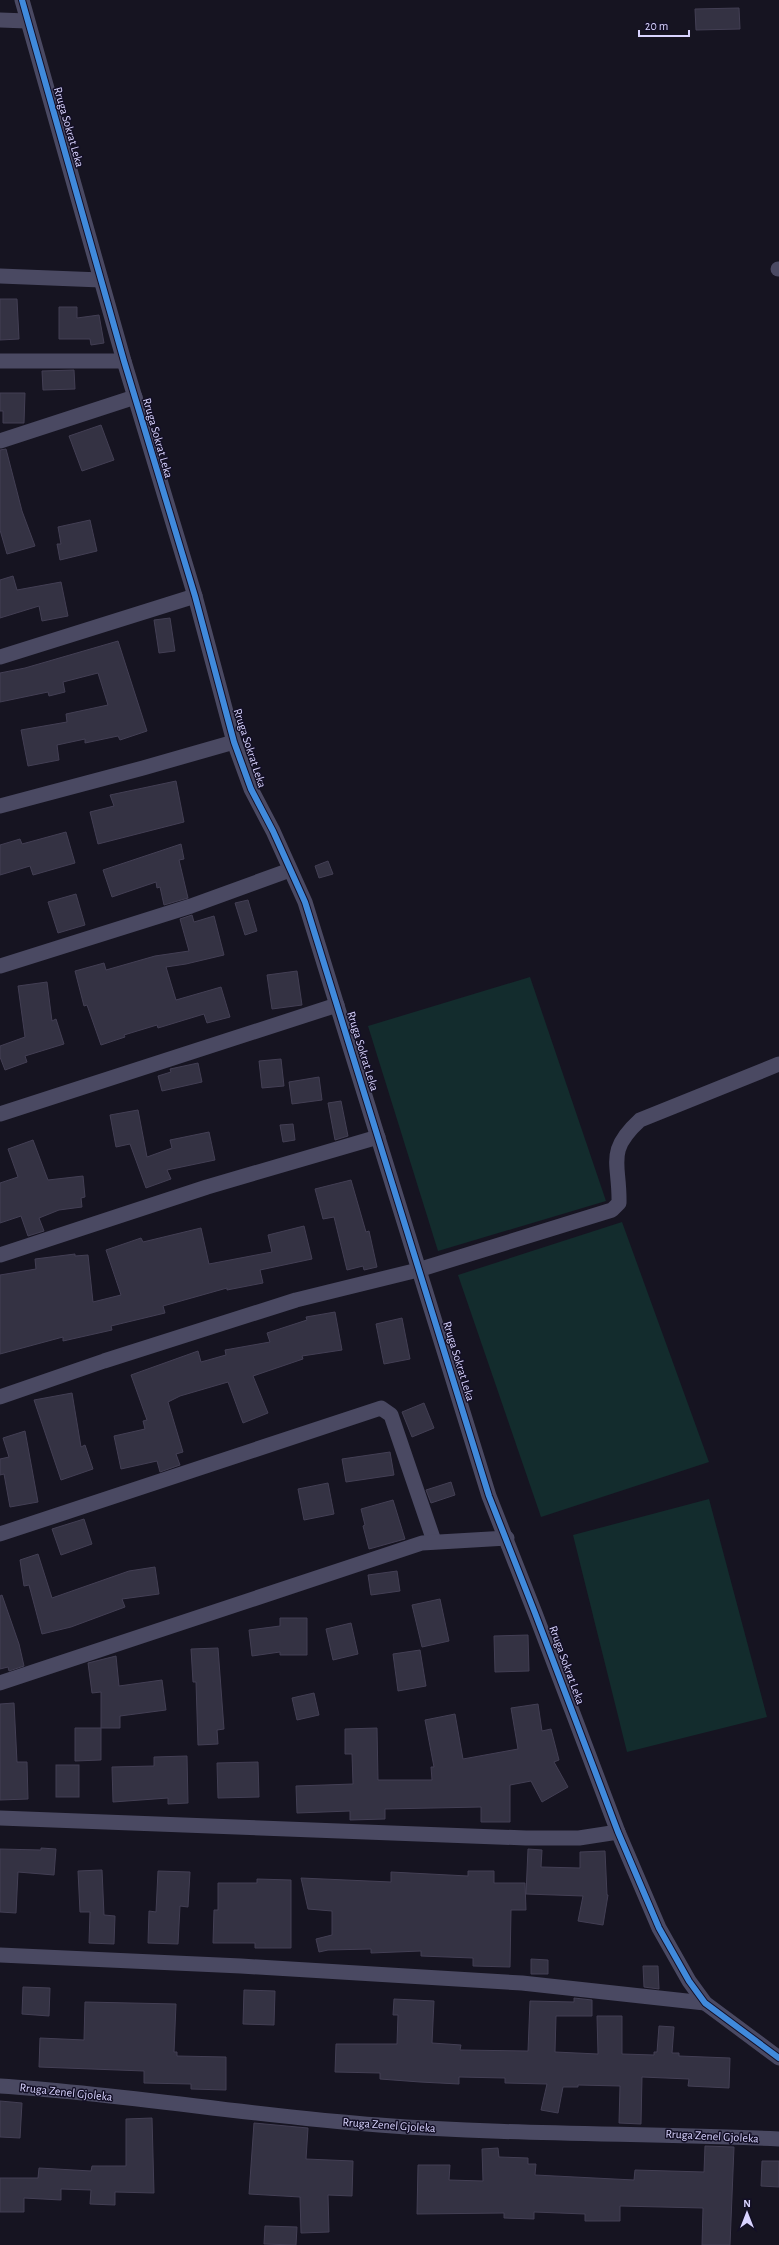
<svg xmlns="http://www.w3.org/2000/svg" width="779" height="2245" font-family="'Alegreya Sans',sans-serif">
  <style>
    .green { fill: #132c2d }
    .building { fill: #343243; stroke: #433f54 }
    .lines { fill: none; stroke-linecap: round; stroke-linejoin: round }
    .minor { stroke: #4a4962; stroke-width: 15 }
    .cycleway-casing { stroke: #130f26; stroke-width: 8 }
    .cycleway { stroke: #408adc; stroke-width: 6 }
    .labels { text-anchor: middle; stroke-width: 3; stroke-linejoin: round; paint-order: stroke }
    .street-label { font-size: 12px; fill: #d9d4ff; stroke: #130f26 }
  </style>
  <rect width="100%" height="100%" fill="#161421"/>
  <g class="green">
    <path d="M530 977 606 1201 438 1251 368 1026Z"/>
    <path d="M622 1222 709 1462 541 1517 458 1275Z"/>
    <path d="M709 1499 767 1717 627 1752 573 1535Z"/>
  </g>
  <g class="building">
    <path d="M739 8 740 29 696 30 695 9Z"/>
    <path d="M0 299H17L19 339 0 340Z"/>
    <path d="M59 307H77V318L99 315 104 343 91 345 90 339H59Z"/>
    <path d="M74 370 75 389 43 390 42 371Z"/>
    <path d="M0 393H25L24 423H3V411H0Z"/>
    <path d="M101 425 114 460 82 471 69 436Z"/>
    <path d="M6 449 22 511 35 546 7 554 0 530V450Z"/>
    <path d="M90 520 97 551 60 560 57 544H61L58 527Z"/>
    <path d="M13 576 17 590 61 582 68 616 42 621 39 606 0 618V580Z"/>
    <path d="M170 618 175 651 159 653 154 620Z"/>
    <path d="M118 641 147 731 120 740 118 736 85 743V739L57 745 59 760 28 766 21 730 67 722 66 714 108 705 98 673 63 682 65 692 49 696 48 692 0 702V673L25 668Z"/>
    <path d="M176 781 184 822 98 844 90 812 114 806 110 795Z"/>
    <path d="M66 832 75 863 33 875 30 866 0 875V845L20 839 22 844Z"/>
    <path d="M181 844 184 859 179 860 188 898 164 905 160 887 157 888 156 882 112 897 103 870Z"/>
    <path d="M328 861 333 874 319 878 315 866Z"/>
    <path d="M76 894 85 925 58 933 48 902Z"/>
    <path d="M248 900 257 931 245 935 235 903Z"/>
    <path d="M192 915 194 922 214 916 224 955 186 964 166 967 176 1000 221 987 230 1017 207 1023 204 1014 158 1028 157 1025 124 1035 125 1037 101 1045 87 1005 84 1006 75 971 104 963 106 970 155 956 189 951 180 919Z"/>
    <path d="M297 971 302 1005 272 1009 267 975Z"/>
    <path d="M47 982 52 1021 56 1019 64 1044 25 1056 27 1062 5 1070 0 1057V1046L25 1037 18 986Z"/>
    <path d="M281 1059 284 1086 262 1088 259 1061Z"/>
    <path d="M198 1063 202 1082 162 1091 158 1076 171 1072 170 1069Z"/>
    <path d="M319 1077 322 1100 292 1104 289 1082Z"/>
    <path d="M341 1101 348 1136 335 1140 328 1103Z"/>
    <path d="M138 1110 147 1157 172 1148 170 1140 209 1132 215 1160 167 1170 171 1179 146 1188 130 1144 116 1147 110 1115Z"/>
    <path d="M293 1124 295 1140 283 1142 280 1125Z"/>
    <path d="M33 1140 48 1180 83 1176 85 1197 81 1198 82 1207 59 1210 39 1218 44 1231 28 1236 21 1216 0 1223V1183L18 1177 8 1149Z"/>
    <path d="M351 1180 366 1232 369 1231 377 1267 364 1270 363 1266 347 1270 334 1217 323 1219 315 1189Z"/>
    <path d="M304 1226 312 1259 260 1270 263 1283 227 1290V1288L163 1306 165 1313 111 1326 112 1330 63 1341V1337L0 1354V1275L36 1269 35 1259 75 1254V1256L88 1255 93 1302 121 1295 106 1250 141 1238 143 1242 201 1228 209 1264 272 1252 268 1235Z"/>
    <path d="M335 1312 342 1350 302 1356 303 1359 253 1376 268 1413 243 1423 228 1382 180 1396 168 1402 183 1452 176 1454 180 1465 160 1472 157 1461 121 1469 114 1436 145 1429 143 1421 147 1420 131 1375 198 1351 201 1362 226 1355 225 1350 270 1342 267 1333 307 1320 306 1317Z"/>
    <path d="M402 1318 410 1359 384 1364 376 1324Z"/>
    <path d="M72 1393 81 1447 85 1445 93 1469 61 1480 34 1400Z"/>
    <path d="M424 1403 434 1428 412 1437 402 1412Z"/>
    <path d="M25 1431 38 1502 10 1507 4 1474 0 1475V1459L9 1457 3 1438Z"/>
    <path d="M390 1452 394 1475 346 1482 342 1459Z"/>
    <path d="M451 1482 455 1495 431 1503 426 1490Z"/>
    <path d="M328 1483 334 1514 304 1520 298 1489Z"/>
    <path d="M393 1500 405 1539 369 1549 363 1526 365 1525 361 1509Z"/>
    <path d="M84 1519 92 1544 61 1555 52 1529Z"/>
    <path d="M38 1554 52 1598 129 1571 155 1567 159 1594 122 1599 125 1607 71 1627 42 1634 29 1585 24 1586 20 1560Z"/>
    <path d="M397 1571 400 1591 371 1595 368 1575Z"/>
    <path d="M2 1595 19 1644 24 1666 9 1671 8 1667 0 1669V1596Z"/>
    <path d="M440 1599 449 1641 422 1647 412 1605Z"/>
    <path d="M280 1618H307V1655H280V1652L252 1656 249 1630 280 1626Z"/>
    <path d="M351 1623 358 1654 333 1660 326 1629Z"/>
    <path d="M528 1635 529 1671 495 1672 494 1636Z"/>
    <path d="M218 1648 224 1729 217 1730 218 1744 198 1745 196 1682H193L191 1649Z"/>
    <path d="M420 1650 426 1686 398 1691 393 1654Z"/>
    <path d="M116 1656 119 1686 162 1680 166 1710 120 1716V1728H101V1692L92 1693 88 1663Z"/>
    <path d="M314 1693 319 1715 297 1720 292 1698Z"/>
    <path d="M14 1703 17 1762H27L28 1799 0 1800V1704Z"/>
    <path d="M538 1704 542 1731 551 1729 559 1760 554 1762 568 1787 542 1802 531 1781 510 1785V1822H481V1807L385 1809V1819L350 1820V1811L297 1813 296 1786 353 1784 352 1754H345V1729L377 1728 378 1780H432L431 1767H434L425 1720 455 1714 463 1759 518 1749 511 1708Z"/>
    <path d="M75 1728H101V1760L75 1761Z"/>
    <path d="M187 1756 188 1803 168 1804V1798L113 1802 112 1767 154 1766V1757Z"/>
    <path d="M258 1762 259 1797 218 1798 217 1763Z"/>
    <rect x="56" y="1765" width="23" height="32"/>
    <path d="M41 1848 56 1849 54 1875 18 1872 16 1913 0 1912V1849L41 1850Z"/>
    <path d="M528 1849 542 1850 541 1867 580 1868V1852L605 1851 607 1895H608L603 1925 578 1921 583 1896 526 1894Z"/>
    <path d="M102 1870 104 1915 115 1916 114 1944 89 1943 90 1912H80L78 1871Z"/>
    <path d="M158 1871 190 1872 188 1907 180 1906 178 1944 148 1943 149 1911 156 1912Z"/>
    <path d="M468 1871H494V1883H525L526 1910H511L510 1967 473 1966V1958L421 1956V1951L371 1953V1949L328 1950 319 1952 316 1939 332 1935V1911L308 1909 301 1878 391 1882V1872L468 1876Z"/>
    <path d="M257 1879 291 1880V1948H255V1943H213L214 1910H218V1883H257Z"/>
    <path d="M531 1959 548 1960V1974H531Z"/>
    <path d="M643 1966H658L659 1989 644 1987Z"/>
    <path d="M23 1987 50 1988 49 2016 22 2014Z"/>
    <path d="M244 1990 275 1991 274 2025 243 2024Z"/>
    <path d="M574 1998 592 2000V2016H556L555 2052 598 2054 597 2016H622V2054L654 2055V2052H657L659 2026 674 2027 672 2053H679V2056L730 2058 729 2088 688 2086 689 2079 642 2077 641 2124 619 2123 620 2086 578 2085V2087H563L558 2113 541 2110 547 2084 505 2083V2078L459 2077V2084L420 2082 380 2079V2073L335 2072 336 2044H397L398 2015H393L394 1999 434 2001 432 2043 461 2045 460 2050 528 2051 530 2001 574 2002Z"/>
    <path d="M85 2002 176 2004 174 2052H177V2056L226 2057V2090L191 2089V2084L144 2083V2071L39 2067 40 2038 84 2040Z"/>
    <path d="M0 2101 22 2103 20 2138 0 2137Z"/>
    <path d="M152 2118 154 2193 115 2192V2205L90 2204 91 2190 61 2189V2200L24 2198V2212H0V2178H38L39 2168 91 2171 92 2166H126V2119Z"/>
    <path d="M254 2123 308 2128 306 2159 353 2161 352 2196 328 2195 329 2232 301 2233 300 2197 249 2194Z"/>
    <path d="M705 2146 734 2147 730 2245H702L703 2208 620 2206V2221H585V2214L534 2212V2219L504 2218V2213L417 2214 418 2165H450L449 2180 483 2181 482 2149 498 2148 499 2157 528 2158V2164H536L535 2175 634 2180 635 2170 704 2172Z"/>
    <path d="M762 2161H779V2187L761 2186Z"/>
    <path d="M265 2226 297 2227 296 2245 264 2244Z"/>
  </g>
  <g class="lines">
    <g class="minor">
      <path d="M22 0 124 361 195 596 234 742 251 789 273 831 305 902 489 1496 535 1613 618 1832 659 1928 689 1981 705 2003 779 2058"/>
      <path d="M0 20 27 21"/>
      <path d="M778 269H779"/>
      <path d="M0 276 101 280"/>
      <path d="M0 361H124"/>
      <path d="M0 441 135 397"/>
      <path d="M0 657 195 596"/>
      <path d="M0 806 143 768 234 742"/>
      <path d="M0 966 191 906 290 870"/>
      <path d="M0 1114 337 1005"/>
      <path d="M0 1255 207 1187 378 1137"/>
      <path d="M0 1397 104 1361 296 1300 418 1270 612 1210 619 1203C620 1163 605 1152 640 1120L779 1064"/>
      <path d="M0 1534 381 1408 391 1415 434 1541"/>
      <path d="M0 1683 422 1543 507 1538"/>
      <path d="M0 1818 526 1838H579L618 1832"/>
      <path d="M0 1955 241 1966 522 1983 705 2003"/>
      <path d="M0 2086C127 2094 252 2116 379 2125 512 2135 646 2133 779 2139"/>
    </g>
    <defs>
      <path id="cycleway" d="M22 0 124 361 195 596 234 742 251 789 273 831 305 902 489 1496 535 1613 618 1832 659 1928 689 1981 705 2003 779 2058"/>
    </defs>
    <use href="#cycleway" class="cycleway-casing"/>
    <use href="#cycleway" class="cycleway"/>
  </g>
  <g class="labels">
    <g class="street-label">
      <text transform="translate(69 127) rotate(74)" y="4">Rruga Sokrat Leka</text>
      <text transform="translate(158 438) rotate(74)" y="4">Rruga Sokrat Leka</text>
      <text transform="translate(250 748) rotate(72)" y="4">Rruga Sokrat Leka</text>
      <text transform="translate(363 1051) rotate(73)" y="4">Rruga Sokrat Leka</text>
      <text transform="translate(459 1361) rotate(73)" y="4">Rruga Sokrat Leka</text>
      <text transform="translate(567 1665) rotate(70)" y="4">Rruga Sokrat Leka</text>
      <text transform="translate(66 2092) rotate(6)" y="4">Rruga Zenel Gjoleka</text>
      <text transform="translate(389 2125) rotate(4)" y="4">Rruga Zenel Gjoleka</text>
      <text transform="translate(712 2136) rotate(3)" y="4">Rruga Zenel Gjoleka</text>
    </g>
  </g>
  <g transform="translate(747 2213)" stroke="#130f26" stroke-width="3" paint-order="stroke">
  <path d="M0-3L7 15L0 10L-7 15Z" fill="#d9d4ff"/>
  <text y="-6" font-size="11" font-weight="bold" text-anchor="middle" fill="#d9d4ff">N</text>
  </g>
  <path d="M639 30v6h50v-6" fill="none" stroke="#d9d4ff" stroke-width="2"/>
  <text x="645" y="30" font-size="12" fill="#d9d4ff" stroke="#130f26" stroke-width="3" paint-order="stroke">20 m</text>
</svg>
